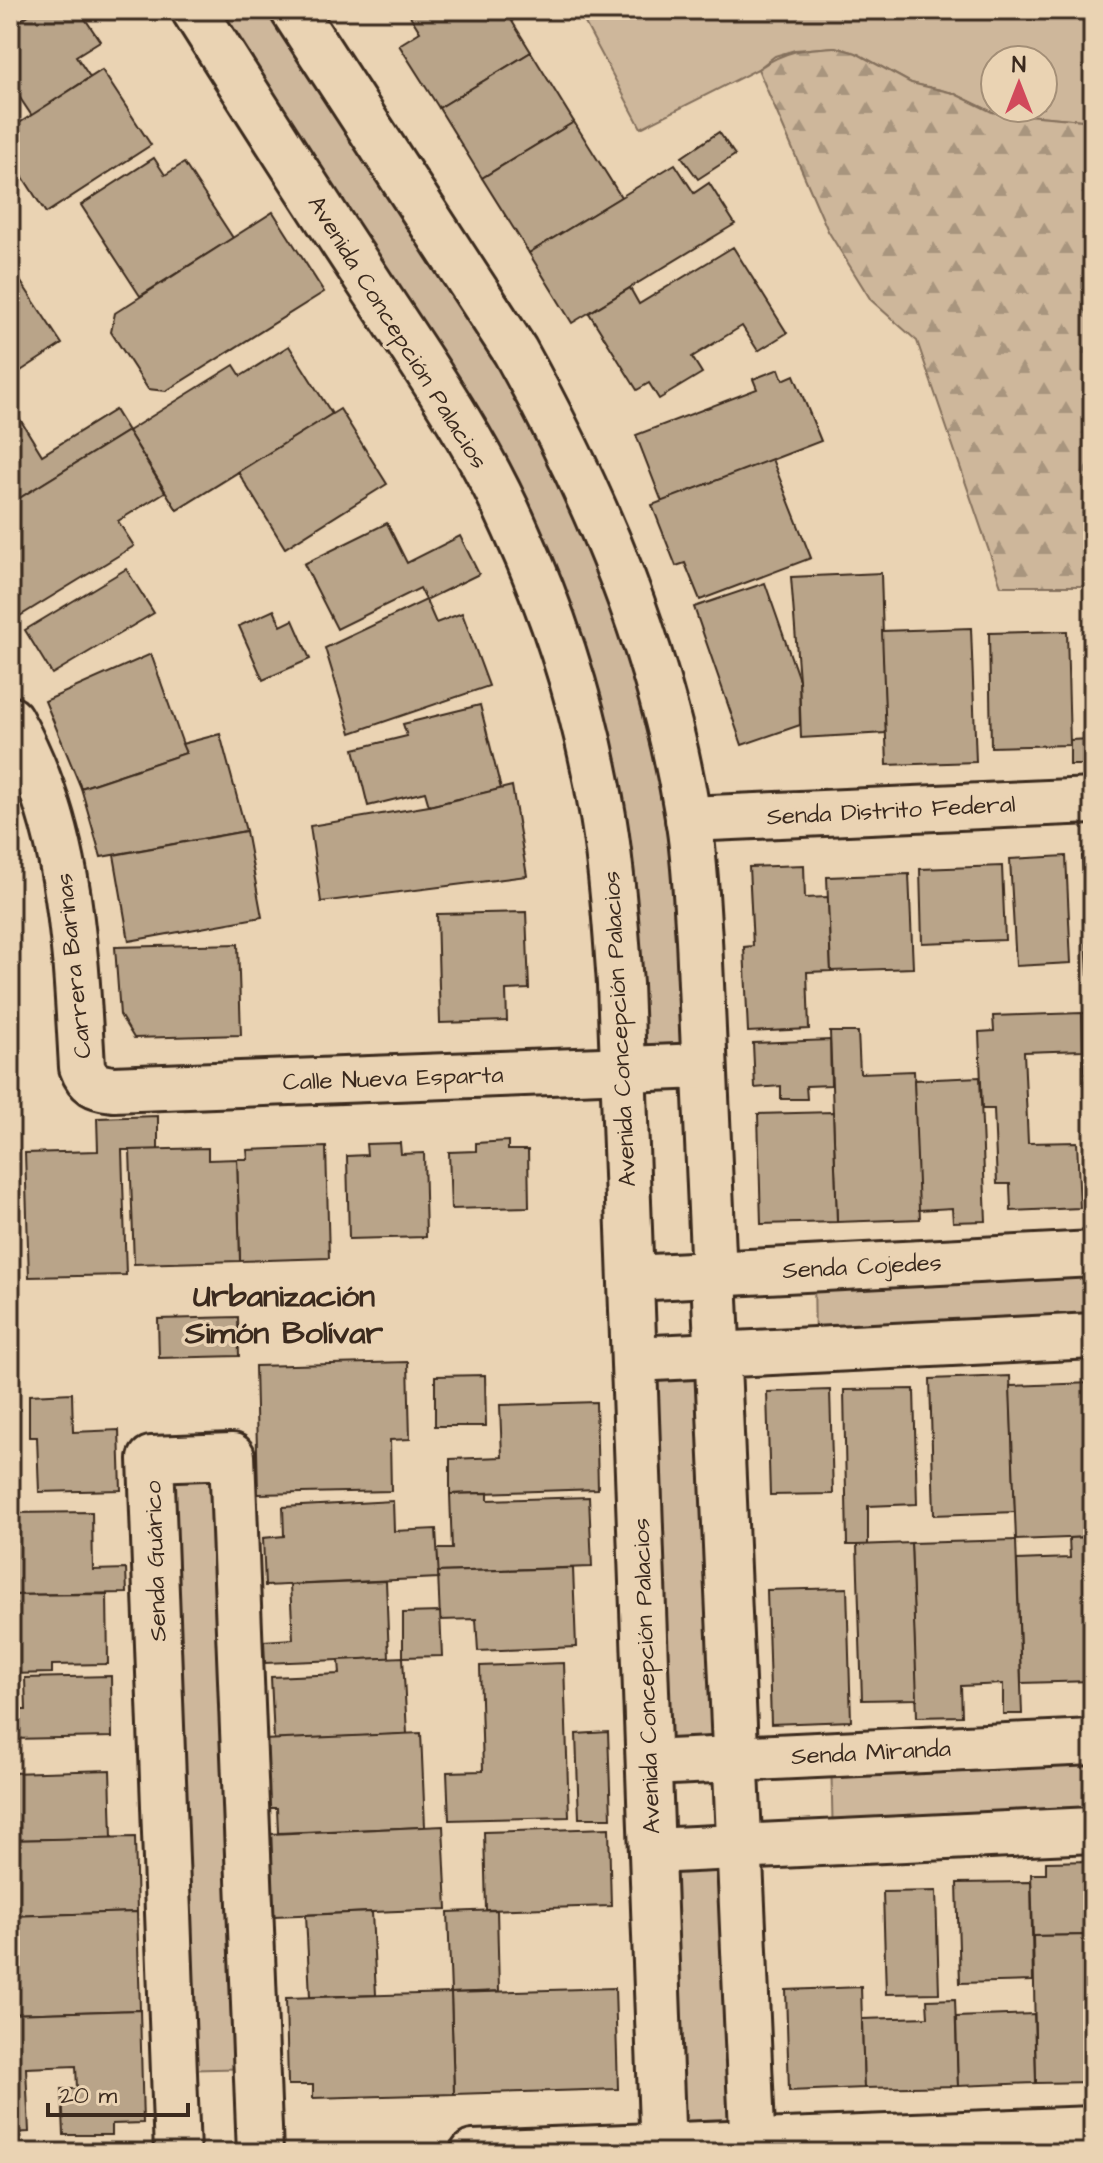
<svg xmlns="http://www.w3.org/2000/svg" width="1103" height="2163" font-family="'Architects Daughter',sans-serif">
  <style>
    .green { fill: #ceb79b; stroke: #84705c; stroke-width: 2; fill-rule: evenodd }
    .forest { fill: url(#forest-firs); stroke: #84705c; stroke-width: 2 }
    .building { fill: #b9a489; stroke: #3b2a1e; stroke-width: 2 }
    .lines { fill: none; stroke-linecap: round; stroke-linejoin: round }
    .street-casing { stroke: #3b2a1e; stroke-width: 50 }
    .street { stroke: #ead3b3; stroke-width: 44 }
    .labels { text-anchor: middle; stroke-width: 7; stroke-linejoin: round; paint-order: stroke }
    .street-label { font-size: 24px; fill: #3b2a1e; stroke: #ead3b3 }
    .district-label { font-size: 32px; font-weight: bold; fill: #3b2a1e; stroke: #ead3b3 }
  </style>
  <defs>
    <pattern id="forest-firs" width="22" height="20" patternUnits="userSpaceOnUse" patternTransform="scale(2)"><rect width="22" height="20" fill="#ceb79b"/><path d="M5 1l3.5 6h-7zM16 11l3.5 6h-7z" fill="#a8957e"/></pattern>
  </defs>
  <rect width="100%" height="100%" fill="#ead3b3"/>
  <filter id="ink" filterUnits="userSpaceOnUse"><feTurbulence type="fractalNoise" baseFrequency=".0125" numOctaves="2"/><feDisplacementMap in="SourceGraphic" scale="16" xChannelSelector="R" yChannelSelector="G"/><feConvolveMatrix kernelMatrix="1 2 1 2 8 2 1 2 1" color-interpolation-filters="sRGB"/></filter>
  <g filter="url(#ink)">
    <g class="green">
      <path d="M194 10H293L478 296 639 617 703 1066 623 1069 620 984 539 585Z"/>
      <path d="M578 10H1093V121L992 112 953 93 911 83 856 53 835 47 795 50 775 56 758 69 641 128ZM995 60H1043V108H995Z"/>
      <path d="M1093 1254V1336L815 1350 814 1268Z"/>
      <path d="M717 1356 735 1758 649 1763 635 1359Z"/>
      <path d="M232 1456 256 2068 174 2070 151 1459Z"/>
      <path d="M1093 1742V1830L833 1842 831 1754Z"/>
      <path d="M739 1847 752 2141 1093 2128V2153H753L663 2145 652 1851Z"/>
    </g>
    <path class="forest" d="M835 47 856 53 911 83 953 93 992 112 1093 121V586H1001L917 341 871 300 828 231 758 69C785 50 803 49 835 47Z"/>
    <g class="building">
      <path d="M36 10H79L100 41 76 56 90 77 32 116 10 83V23L12 26Z"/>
      <path d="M505 10 531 52 439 108 399 45 420 32 407 11Z"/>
      <path d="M531 52 574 122 482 178 439 108Z"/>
      <path d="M102 70 151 145 46 213 10 157V129Z"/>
      <path d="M574 122 621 197 529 253 482 178Z"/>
      <path d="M719 132 735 155 698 179 682 157Z"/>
      <path d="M154 158 165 175 184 163 233 238 140 296 81 205Z"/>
      <path d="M675 164 694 193 709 183 735 224 572 323 529 253Z"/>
      <path d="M273 212 324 292 166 391 148 389 111 332 115 313Z"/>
      <path d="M733 247 787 333 758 351 742 326 692 357 702 373 659 399 649 383 637 390 589 313 630 288 639 304Z"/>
      <path d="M17 276 62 344 10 378V280Z"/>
      <path d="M289 346 332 414 177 510 128 431 234 365 241 376Z"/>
      <path d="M779 369 783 380 794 375 821 441 662 502 636 435 757 389 753 379Z"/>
      <path d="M10 403 42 455 115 410 128 431 10 504Z"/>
      <path d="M340 409 387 484 285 548 238 472Z"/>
      <path d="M128 431 165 492 118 521 134 546 10 622V504Z"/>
      <path d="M772 459 811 558 700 600 685 563 676 566 652 505Z"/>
      <path d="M387 523 407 563 460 536 479 574 426 600 420 588 337 629 304 564Z"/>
      <path d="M126 569 154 613 52 674 25 630Z"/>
      <path d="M881 573 886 733 801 738 799 680 791 577Z"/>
      <path d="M765 583 799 680 800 725 742 745 694 607Z"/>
      <path d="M426 600 436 623 462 613 489 686 351 733 325 648Z"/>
      <path d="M274 610 281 626 293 620 310 659 263 680 239 626Z"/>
      <path d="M1089 614H1093V765H1070V740L1092 739Z"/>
      <path d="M971 628 976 762 887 765 882 631Z"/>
      <path d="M1067 631 1070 745 991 747 989 633Z"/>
      <path d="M151 654 186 753 81 788 45 701Z"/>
      <path d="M480 705 501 789 429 806 425 792 368 806 354 749 407 736 403 724Z"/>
      <path d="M220 734 246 831 101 857 81 788 186 753 182 744Z"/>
      <path d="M512 786 527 876 321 902 310 826 429 806Z"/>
      <path d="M246 831 262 917 129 941 114 855Z"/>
      <path d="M1093 855V975H1088L1082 856Z"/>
      <path d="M1066 856 1071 963 1016 966 1010 859Z"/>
      <path d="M804 865 805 898 828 897 831 971 807 972 809 1029 748 1032 744 947 753 946 749 867Z"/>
      <path d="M1002 866 1005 940 922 943 920 869Z"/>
      <path d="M909 874 913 968 831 971 827 877Z"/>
      <path d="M526 912 529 989 506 990 507 1021 440 1023 437 914Z"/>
      <path d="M238 944 241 1035 134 1038 120 1015 115 947Z"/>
      <path d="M1082 1013H1093V1094L1085 1095Z"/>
      <path d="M1082 1013 1083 1050 1024 1052 1028 1143 1077 1142 1080 1208 1011 1211 1010 1184H997L994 1109H982L979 1032 994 1031 993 1016Z"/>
      <path d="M830 1032H858L860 1073 914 1071 920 1219 837 1222Z"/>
      <path d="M830 1040 831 1085 806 1086 807 1099H781V1086L755 1088 753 1043Z"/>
      <path d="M980 1077 986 1221 953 1222 952 1208 919 1210 914 1080Z"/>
      <path d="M1090 1105H1093V1202Z"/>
      <path d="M833 1112 837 1222 761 1224 758 1114Z"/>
      <path d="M158 1116V1150H122L126 1275 29 1277 25 1153 98 1151 97 1118Z"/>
      <path d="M508 1141V1150H528L529 1207 451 1209 449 1152 476 1151V1143Z"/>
      <path d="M400 1143 401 1154 424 1153 426 1237 349 1239 347 1156 367 1155 366 1144Z"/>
      <path d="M326 1147 329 1258 240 1261 237 1159H248L247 1150Z"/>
      <path d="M208 1148V1160L237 1159 240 1261 134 1264 130 1150Z"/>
      <path d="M238 1317 239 1356 159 1358 158 1319Z"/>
      <path d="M408 1362 410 1439 390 1440 391 1491 258 1494 255 1366Z"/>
      <path d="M485 1375 486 1426H435V1376Z"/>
      <path d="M1010 1376 1015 1512 934 1515 930 1379Z"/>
      <path d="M1093 1383V1537L1016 1540 1010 1386Z"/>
      <path d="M914 1389 917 1504 868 1506V1545H847L844 1390Z"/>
      <path d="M830 1390 833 1494 770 1495 767 1392Z"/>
      <path d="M72 1393 73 1432 119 1430 121 1490 39 1492 37 1437H29V1395Z"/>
      <path d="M596 1402 598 1489 450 1494V1459L502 1457 500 1405Z"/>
      <path d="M488 1493V1500L589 1497 592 1567 438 1572 437 1549H452L450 1494Z"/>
      <path d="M393 1501 394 1531 436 1529 439 1578 265 1586 263 1538 284 1536 283 1507Z"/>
      <path d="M92 1512 93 1570 126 1569 127 1593 10 1595V1513Z"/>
      <path d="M1093 1537V1681L1021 1683 1017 1560 1070 1558 1069 1538Z"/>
      <path d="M1016 1540 1022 1714H1003V1684L961 1686 962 1716 917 1717 911 1543Z"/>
      <path d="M911 1543 917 1699 862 1700 857 1545Z"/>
      <path d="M573 1568 576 1647 478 1651 476 1619 440 1620 438 1572Z"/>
      <path d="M386 1581 389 1658 265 1663 264 1641 293 1639 290 1585Z"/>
      <path d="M847 1588 851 1721 771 1724 767 1590Z"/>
      <path d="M107 1594 108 1664 52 1665V1673L10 1674V1595Z"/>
      <path d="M440 1612 442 1656 403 1657V1613Z"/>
      <path d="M403 1657 407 1734 274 1740 271 1677 340 1674 339 1660Z"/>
      <path d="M564 1663 569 1817 449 1820 447 1772 483 1771 480 1666Z"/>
      <path d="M111 1676 112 1737 10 1739V1710H26L25 1678Z"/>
      <path d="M608 1732 611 1818H579L576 1734Z"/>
      <path d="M421 1733 425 1827 278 1833 277 1808H266L263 1740Z"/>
      <path d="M110 1770 112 1838 10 1840V1773Z"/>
      <path d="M443 1826 447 1909 274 1916 270 1834Z"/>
      <path d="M609 1828 611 1906 486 1910 484 1832Z"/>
      <path d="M135 1837 137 1912 10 1916V1840Z"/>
      <path d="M1093 1861V1935L1033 1936 1031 1874H1046V1862Z"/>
      <path d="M1031 1882 1033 1981 960 1983 957 1883Z"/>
      <path d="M936 1891 939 1993 886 1994 883 1892Z"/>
      <path d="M497 1910 499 1991 451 1993 448 1912Z"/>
      <path d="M137 1912 140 2010 10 2014V1916Z"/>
      <path d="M372 1912 376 1995 310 1997 306 1915Z"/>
      <path d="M1093 1935V2082L1036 2083 1033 1936Z"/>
      <path d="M861 1987 864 2088 789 2091 786 1990Z"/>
      <path d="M615 1988 618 2089 454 2094 451 1993Z"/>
      <path d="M451 1993 454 2094 313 2098V2085H288L286 1998Z"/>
      <path d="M955 1999 958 2086 864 2088 862 2019 928 2017 927 2000Z"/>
      <path d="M140 2010 143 2123 112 2124V2135H64L62 2089H77L76 2066 26 2068 29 2132 10 2133V2014Z"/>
      <path d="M1034 2014 1036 2083 958 2086 956 2017Z"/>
    </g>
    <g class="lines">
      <defs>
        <g id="street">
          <path d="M194 10C251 100 308 190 367 279 420 360 476 439 515 528 556 618 587 717 603 816 612 871 616 928 620 984L663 2153"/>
          <path d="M293 10 515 351C597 499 661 650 688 817 695 858 696 899 699 939L753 2153"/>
          <path d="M10 719C72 828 75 946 82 1067 88 1084 96 1087 113 1089L703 1066"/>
          <path d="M688 819 1093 801"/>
          <path d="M632 1278 1093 1254"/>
          <path d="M635 1359 1093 1336"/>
          <path d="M649 1763 1093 1742"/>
          <path d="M652 1851 1093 1830"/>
          <path d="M177 2153 151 1459 232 1456 260 2153"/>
          <path d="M473 2153 1093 2129"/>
        </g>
      </defs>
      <use href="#street" class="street-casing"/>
      <use href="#street" class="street"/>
    </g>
  </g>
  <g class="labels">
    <g class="street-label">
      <text transform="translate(398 332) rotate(58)" y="8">Avenida Concepción Palacios</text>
      <text transform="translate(891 810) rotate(-3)" y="8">Senda Distrito Federal</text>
      <text transform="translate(73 966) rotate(-96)" y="8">Carrera Barinas</text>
      <text transform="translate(619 1029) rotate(-93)" y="8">Avenida Concepción Palacios</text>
      <text transform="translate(393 1078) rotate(-2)" y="8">Calle Nueva Esparta</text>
      <text transform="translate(862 1266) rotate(-3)" y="8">Senda Cojedes</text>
      <text transform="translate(155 1561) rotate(-92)" y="8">Senda Guárico</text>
      <text transform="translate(646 1676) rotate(-92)" y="8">Avenida Concepción Palacios</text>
      <text transform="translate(871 1752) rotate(-3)" y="8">Senda Miranda</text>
    </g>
    <g class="district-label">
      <text x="284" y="1306">Urbanización<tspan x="284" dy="37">Simón Bolívar</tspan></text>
    </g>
  </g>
  <rect width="1103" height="2163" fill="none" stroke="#ead3b3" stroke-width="40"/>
  <rect x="20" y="20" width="1063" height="2123" fill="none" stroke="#3b2a1e" stroke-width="3" filter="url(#ink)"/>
  <g transform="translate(1019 84)"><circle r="38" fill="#ead3b3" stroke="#a48f77" stroke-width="2"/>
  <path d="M0-6L14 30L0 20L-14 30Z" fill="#d1495b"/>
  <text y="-12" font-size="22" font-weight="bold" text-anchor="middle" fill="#3b2a1e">N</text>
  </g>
  <path d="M48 2103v12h140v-12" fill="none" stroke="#3b2a1e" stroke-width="4"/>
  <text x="60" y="2103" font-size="24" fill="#3b2a1e" stroke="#ead3b3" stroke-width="6" paint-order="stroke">20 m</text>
</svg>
